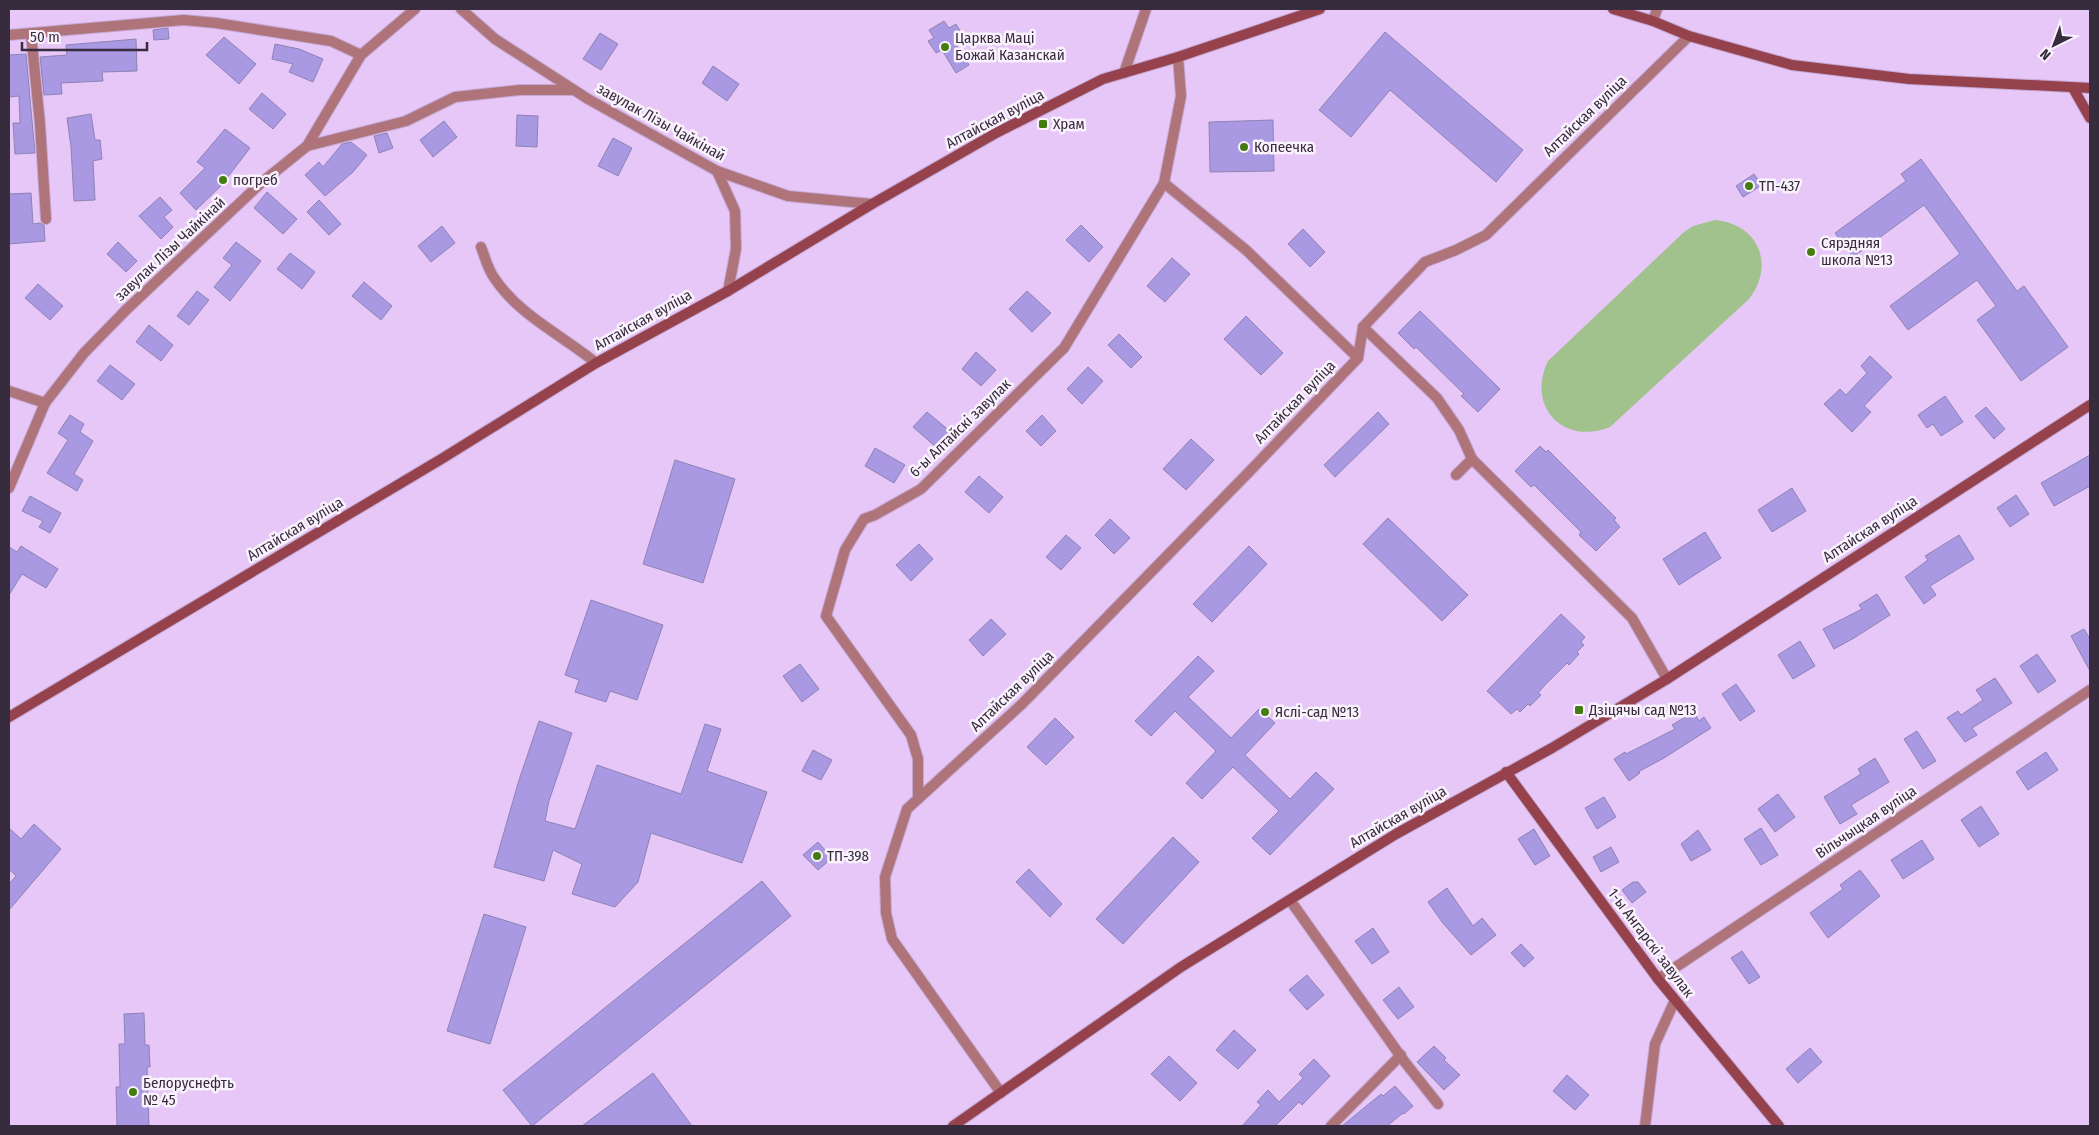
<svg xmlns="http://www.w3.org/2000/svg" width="2099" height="1135" font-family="'Fira Sans Condensed',sans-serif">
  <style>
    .green { fill: #a1c28d }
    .building { fill: #a998e2; stroke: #8e83b4 }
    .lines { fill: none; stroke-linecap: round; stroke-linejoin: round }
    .street-casing { stroke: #c4a8d3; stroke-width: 12 }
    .secondary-casing { stroke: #c4a8d3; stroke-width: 12 }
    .street { stroke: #af7479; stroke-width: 10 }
    .secondary { stroke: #96424d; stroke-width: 10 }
    .poi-dot { fill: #457c11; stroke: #faf3fd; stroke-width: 2 }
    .labels { text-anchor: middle; stroke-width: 5; stroke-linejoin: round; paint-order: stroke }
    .poi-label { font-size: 15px; fill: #372b3e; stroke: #faf3fd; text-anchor: start }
    .street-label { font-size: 15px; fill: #372b3e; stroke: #faf3fd }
  </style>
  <rect width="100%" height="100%" fill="#e7c7f8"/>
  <path class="green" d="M1715 220C1759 224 1776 266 1748 300L1610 427C1563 446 1526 406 1548 361L1684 232 1693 226Z"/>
  <g class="building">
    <path d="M944 21 949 28 956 24 964 38 955 43 969 65 956 73 942 50 936 53 928 41 934 38 929 30Z"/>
    <path d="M168 28 169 39 154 40 153 30Z"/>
    <path d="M1385 32 1523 150 1496 182 1390 90 1351 137 1319 110Z"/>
    <path d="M600 33 618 44 601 70 583 59Z"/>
    <path d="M224 37 256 64 239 84 206 55Z"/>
    <path d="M136 39 137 71 102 72 103 81 61 83 62 94 44 95 40 57 67 55 66 45Z"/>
    <path d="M275 44 299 49 323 59 313 82 289 72 293 64 272 59Z"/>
    <path d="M26 54 35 153 15 154 13 123H20L19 96 9 97V55Z"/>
    <path d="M713 66 739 84 727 101 702 83Z"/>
    <path d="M262 93 286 114 273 129 249 109Z"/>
    <path d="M91 114 95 140H100L102 159 93 161 95 200 74 201 71 147 67 118Z"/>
    <path d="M517 115 538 116 537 147 516 146Z"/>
    <path d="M1273 120 1274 171 1210 172 1209 122Z"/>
    <path d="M444 121 457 137 433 157 420 140Z"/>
    <path d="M225 129 250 148 227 178 228 179 196 210 180 193 205 168 197 162Z"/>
    <path d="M387 133 393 148 379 153 374 136Z"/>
    <path d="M613 138 632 148 618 176 598 166Z"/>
    <path d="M351 142 367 155 353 172 325 196 305 175 319 162 323 167 342 144Z"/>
    <path d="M1921 159 2017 291 2024 286 2068 347 2021 381 1977 320 1996 306 1977 280 1908 330 1890 306 1960 254 1924 205 1853 257 1835 233 1906 181 1901 174Z"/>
    <path d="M1754 174 1762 185 1743 197 1736 186Z"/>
    <path d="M267 192 297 219 283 234 254 208Z"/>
    <path d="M31 193 33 224 40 223 44 225 45 241 9 244V194Z"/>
    <path d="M160 197 172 210 164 217 173 227 161 239 139 216Z"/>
    <path d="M319 200 341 224 329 235 307 212Z"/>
    <path d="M1081 225 1103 247 1089 262 1066 240Z"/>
    <path d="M442 226 455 243 431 262 418 246Z"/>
    <path d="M1303 229 1325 252 1310 267 1288 244Z"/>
    <path d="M118 242 137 261 126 272 107 254Z"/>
    <path d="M236 242 261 261 230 301 214 287 232 265 223 258Z"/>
    <path d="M290 253 315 272 302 289 277 269Z"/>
    <path d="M1172 258 1190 274 1165 302 1147 286Z"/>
    <path d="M364 282 392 306 381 320 352 296Z"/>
    <path d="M38 284 63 306 50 320 25 298Z"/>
    <path d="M197 291 209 300 189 325 177 316Z"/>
    <path d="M1027 291 1051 313 1032 332 1009 309Z"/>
    <path d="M1420 311 1500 389 1478 412 1461 396 1464 394 1416 347 1414 349 1398 333Z"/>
    <path d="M1246 316 1283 353 1261 375 1224 339Z"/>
    <path d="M149 325 173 345 161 361 136 342Z"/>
    <path d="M1119 334 1142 357 1131 368 1108 345Z"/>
    <path d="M976 352 996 370 981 386 962 369Z"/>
    <path d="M1870 356 1892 377 1864 406 1871 412 1852 432 1824 404 1840 389 1846 395 1867 373 1861 366Z"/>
    <path d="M110 365 135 384 122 400 97 381Z"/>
    <path d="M1088 367 1103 381 1082 404 1067 389Z"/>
    <path d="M1945 396 1963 422 1941 436 1933 424 1927 428 1918 415Z"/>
    <path d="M1986 407 2005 429 1994 439 1975 416Z"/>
    <path d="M927 412 951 432 937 448 913 427Z"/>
    <path d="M1378 412 1389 424 1335 477 1324 465Z"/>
    <path d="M70 415 84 424 80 432 93 441 74 474 83 480 77 491 47 473 68 440 58 433Z"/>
    <path d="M1042 415 1056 431 1041 446 1026 431Z"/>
    <path d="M1191 439 1214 460 1186 490 1163 469Z"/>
    <path d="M1540 446 1546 452 1548 450 1616 518 1614 520 1620 527 1596 551 1579 535 1581 532 1534 485 1531 487 1515 471Z"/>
    <path d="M875 448 905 465 894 483 865 466Z"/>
    <path d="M2090 455V486L2054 506 2041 483Z"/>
    <path d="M675 460 735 479 703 583 643 564Z"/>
    <path d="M979 476 1003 497 989 513 965 492Z"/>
    <path d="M1792 488 1806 511 1772 532 1758 510Z"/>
    <path d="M2016 495 2029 514 2010 527 1997 508Z"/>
    <path d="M30 496 61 513 50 533 39 527 43 521 22 511Z"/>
    <path d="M1388 518 1468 595 1442 621 1363 544Z"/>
    <path d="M1110 519 1130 538 1114 554 1095 535Z"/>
    <path d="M1705 532 1721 558 1679 585 1663 559Z"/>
    <path d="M1066 535 1081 548 1061 570 1046 557Z"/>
    <path d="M1959 535 1974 559 1930 586 1936 595 1924 604 1905 577 1928 560 1925 556Z"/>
    <path d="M919 544 933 559 911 581 896 565Z"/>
    <path d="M21 546 58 569 46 588 22 574 9 595V547L17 552Z"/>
    <path d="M1249 546 1267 564 1212 622 1193 604Z"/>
    <path d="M1877 594 1890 615 1854 638 1834 649 1823 629 1862 609 1859 605Z"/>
    <path d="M591 600 663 625 637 700 610 691 606 702 575 692 579 680 565 675Z"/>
    <path d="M1561 614 1585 637 1581 642 1584 645 1577 652 1579 654 1569 665 1567 663 1545 685 1538 693 1541 695 1530 706 1528 704 1520 712 1517 709 1511 714 1487 691Z"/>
    <path d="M991 619 1006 634 983 656 969 640Z"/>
    <path d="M2084 629 2090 639V671L2071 636Z"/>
    <path d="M1800 641 1815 666 1793 679 1778 655Z"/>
    <path d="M2037 654 2056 681 2038 693 2020 666Z"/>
    <path d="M1198 656 1214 671 1188 697 1231 738 1259 709 1275 723 1245 755 1290 799 1316 772 1334 789 1270 855 1252 838 1279 811 1233 767 1202 799 1186 783 1216 751 1175 711 1151 736 1135 721Z"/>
    <path d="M800 664 819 689 802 702 783 676Z"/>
    <path d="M1995 678 2012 703 1972 728 1977 735 1965 742 1947 718 1958 711 1961 715 1983 700 1976 690Z"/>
    <path d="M1736 684 1755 711 1740 721 1722 694Z"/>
    <path d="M1694 712 1699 721 1704 717 1711 728 1664 758 1638 772 1640 773 1629 781 1614 759 1625 752 1626 754 1675 729 1672 725Z"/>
    <path d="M1055 718 1074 737 1046 765 1027 747Z"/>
    <path d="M539 721 572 733 549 801 545 821 575 829 597 765 681 794 705 724 721 729 707 771 767 792 742 863 651 833 638 882 615 907 572 894 582 864 553 850 544 881 494 867 519 780Z"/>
    <path d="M1917 731 1936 761 1923 769 1904 739Z"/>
    <path d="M813 750 832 760 821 780 802 771Z"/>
    <path d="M2046 752 2058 770 2028 790 2016 772Z"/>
    <path d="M1875 758 1889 782 1851 805 1857 814 1840 824 1824 797 1861 774 1858 769Z"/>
    <path d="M1778 794 1795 817 1775 832 1758 809Z"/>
    <path d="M1604 797 1616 817 1597 829 1585 808Z"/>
    <path d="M1981 806 1999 834 1979 847 1961 820Z"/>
    <path d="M34 824 61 849 9 910V884L16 876 9 869V828L21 839Z"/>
    <path d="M1761 828 1778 855 1761 865 1744 839Z"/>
    <path d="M1534 829 1550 856 1535 865 1518 839Z"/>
    <path d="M1698 830 1711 850 1691 861 1681 844Z"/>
    <path d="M1173 837 1199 862 1123 944 1096 919Z"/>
    <path d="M1922 840 1934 859 1903 879 1891 860Z"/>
    <path d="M818 842 832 858 818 870 803 855Z"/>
    <path d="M1611 847 1619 862 1601 872 1593 857Z"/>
    <path d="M1029 869 1062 904 1050 917 1016 882Z"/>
    <path d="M1860 870 1880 896 1828 938 1810 913 1843 889 1840 885Z"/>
    <path d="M762 881 791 916 532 1126 503 1090Z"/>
    <path d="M1633 882H1638L1646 892 1632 903 1622 890Z"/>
    <path d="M1447 888 1473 926 1482 918 1496 935 1471 955 1442 922 1428 902Z"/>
    <path d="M484 914 526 927 490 1044 447 1031Z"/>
    <path d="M1373 928 1389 952 1372 964 1355 941Z"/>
    <path d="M1521 944 1534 958 1524 967 1511 953Z"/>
    <path d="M1742 951 1760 977 1749 984 1731 958Z"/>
    <path d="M1307 975 1324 995 1307 1010 1289 990Z"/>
    <path d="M1399 987 1414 1007 1398 1019 1383 1000Z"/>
    <path d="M144 1013 145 1045H149L150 1067H147L149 1126H117L116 1087H120L119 1044H125L124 1014Z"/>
    <path d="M1234 1030 1256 1050 1238 1069 1216 1050Z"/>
    <path d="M1434 1046 1446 1058 1444 1060 1460 1075 1444 1090 1417 1062Z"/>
    <path d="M1810 1048 1822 1062 1798 1083 1786 1069Z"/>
    <path d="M1169 1056 1197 1083 1180 1101 1151 1074Z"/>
    <path d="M1314 1059 1330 1076 1302 1105 1299 1102 1275 1126H1242L1261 1105 1257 1102 1268 1090 1279 1102 1303 1078 1299 1074Z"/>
    <path d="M653 1073 692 1126H582Z"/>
    <path d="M1567 1075 1589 1095 1575 1110 1553 1091Z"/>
    <path d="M1395 1086 1413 1106 1404 1114 1403 1113 1387 1126H1342L1381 1094 1383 1096Z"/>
  </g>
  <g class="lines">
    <defs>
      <g id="street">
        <path d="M461 9 495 39 588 99 717 171 788 196 872 204"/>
        <path d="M1653 21 1657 9"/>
        <path d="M31 34 40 124 46 219"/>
        <path d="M9 35 184 20 216 23 331 41 361 55"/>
        <path d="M1124 73 1146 9"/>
        <path d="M307 146 406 121 455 97 520 90H572"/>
        <path d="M717 171 735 211 736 249 728 291"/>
        <path d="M1164 183 1246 250 1358 358"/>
        <path d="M481 247C485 257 488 270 495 279 520 316 562 335 596 363"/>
        <path d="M1363 327 1437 398 1459 430 1472 459 1632 618 1667 679"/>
        <path d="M9 391 45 403"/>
        <path d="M1456 475 1472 459"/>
        <path d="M9 488 45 403 84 353 126 310 261 183 307 146 361 55 415 9"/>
        <path d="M918 799V759L911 735 826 616 845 550 864 519 875 515 921 489 1064 348 1164 183 1181 96 1178 57"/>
        <path d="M1290 900 1404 1061 1438 1104"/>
        <path d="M1658 979 2090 690"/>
        <path d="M1001 1093 892 939 886 913 885 877 907 809 1022 704 1248 473 1358 358 1363 327 1425 262 1456 250 1486 235 1689 36"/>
        <path d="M1331 1126 1401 1055"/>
        <path d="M1645 1126 1655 1044 1675 1000"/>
      </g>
      <g id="secondary">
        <path d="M1613 9 1653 21 1689 36 1792 65 1909 79 2090 88"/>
        <path d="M2073 88 2090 118"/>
        <path d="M9 717 443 458 596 363 728 291 872 204 996 133 1103 79 1178 57 1320 9"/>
        <path d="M1506 772 1658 979 1779 1126"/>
        <path d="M953 1126 1181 967 1396 834 1552 748 1667 679 2090 405"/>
      </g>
    </defs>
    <use href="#street" class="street-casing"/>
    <use href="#secondary" class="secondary-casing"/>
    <use href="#street" class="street"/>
    <use href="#secondary" class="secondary"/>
  </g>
  <g class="poi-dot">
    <circle cx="945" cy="47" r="5"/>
    <rect x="1038" y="119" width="10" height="10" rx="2.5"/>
    <circle cx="1244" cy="147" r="5"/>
    <circle cx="223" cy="180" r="5"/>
    <circle cx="1749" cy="186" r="5"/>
    <circle cx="1811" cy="252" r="5"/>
    <rect x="1574" y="705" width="10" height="10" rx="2.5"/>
    <circle cx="1265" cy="712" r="5"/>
    <circle cx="817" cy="856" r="5"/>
    <circle cx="133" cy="1092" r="5"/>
  </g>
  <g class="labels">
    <g class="poi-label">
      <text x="955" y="43">Царква Маці<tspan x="955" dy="17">Божай Казанскай</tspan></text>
      <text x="1053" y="129">Храм</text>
      <text x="1254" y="152">Копеечка</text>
      <text x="233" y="185">погреб</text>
      <text x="1759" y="191">ТП-437</text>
      <text x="1821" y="248">Сярэдняя<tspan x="1821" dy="17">школа №13</tspan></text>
      <text x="1589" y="715">Дзіцячы сад №13</text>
      <text x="1275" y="717">Яслі-сад №13</text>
      <text x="827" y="861">ТП-398</text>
      <text x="143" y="1088">Белоруснефть<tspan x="143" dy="17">№ 45</tspan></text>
    </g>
    <g class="street-label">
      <text transform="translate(1585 116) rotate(-44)" y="5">Алтайская вуліца</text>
      <text transform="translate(995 119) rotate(-28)" y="5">Алтайская вуліца</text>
      <text transform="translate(661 122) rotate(29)" y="5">завулак Лізы Чайкінай</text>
      <text transform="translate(170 249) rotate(-43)" y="5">завулак Лізы Чайкінай</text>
      <text transform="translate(643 320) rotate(-29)" y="5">Алтайская вуліца</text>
      <text transform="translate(1295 402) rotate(-46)" y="5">Алтайская вуліца</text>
      <text transform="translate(960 428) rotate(-44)" y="5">6-ы Алтайскі завулак</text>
      <text transform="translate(295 529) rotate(-31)" y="5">Алтайская вуліца</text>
      <text transform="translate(1870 529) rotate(-33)" y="5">Алтайская вуліца</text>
      <text transform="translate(1012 691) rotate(-44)" y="5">Алтайская вуліца</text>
      <text transform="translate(1398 817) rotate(-30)" y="5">Алтайская вуліца</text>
      <text transform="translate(1866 822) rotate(-34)" y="5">Вільчыцкая вуліца</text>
      <text transform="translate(1651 943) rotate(53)" y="5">1-ы Ангарскі завулак</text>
    </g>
  </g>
  <rect width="2099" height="1135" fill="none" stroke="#372b3e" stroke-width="20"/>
  <g transform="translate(2054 45) rotate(222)" stroke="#faf3fd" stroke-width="4" paint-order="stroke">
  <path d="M0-4L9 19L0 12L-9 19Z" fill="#372b3e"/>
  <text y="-8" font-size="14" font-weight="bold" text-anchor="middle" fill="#372b3e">N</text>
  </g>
  <path d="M22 42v8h125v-8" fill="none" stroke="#372b3e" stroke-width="2.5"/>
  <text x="30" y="42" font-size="15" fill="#372b3e" stroke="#faf3fd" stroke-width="4" paint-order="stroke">50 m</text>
</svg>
